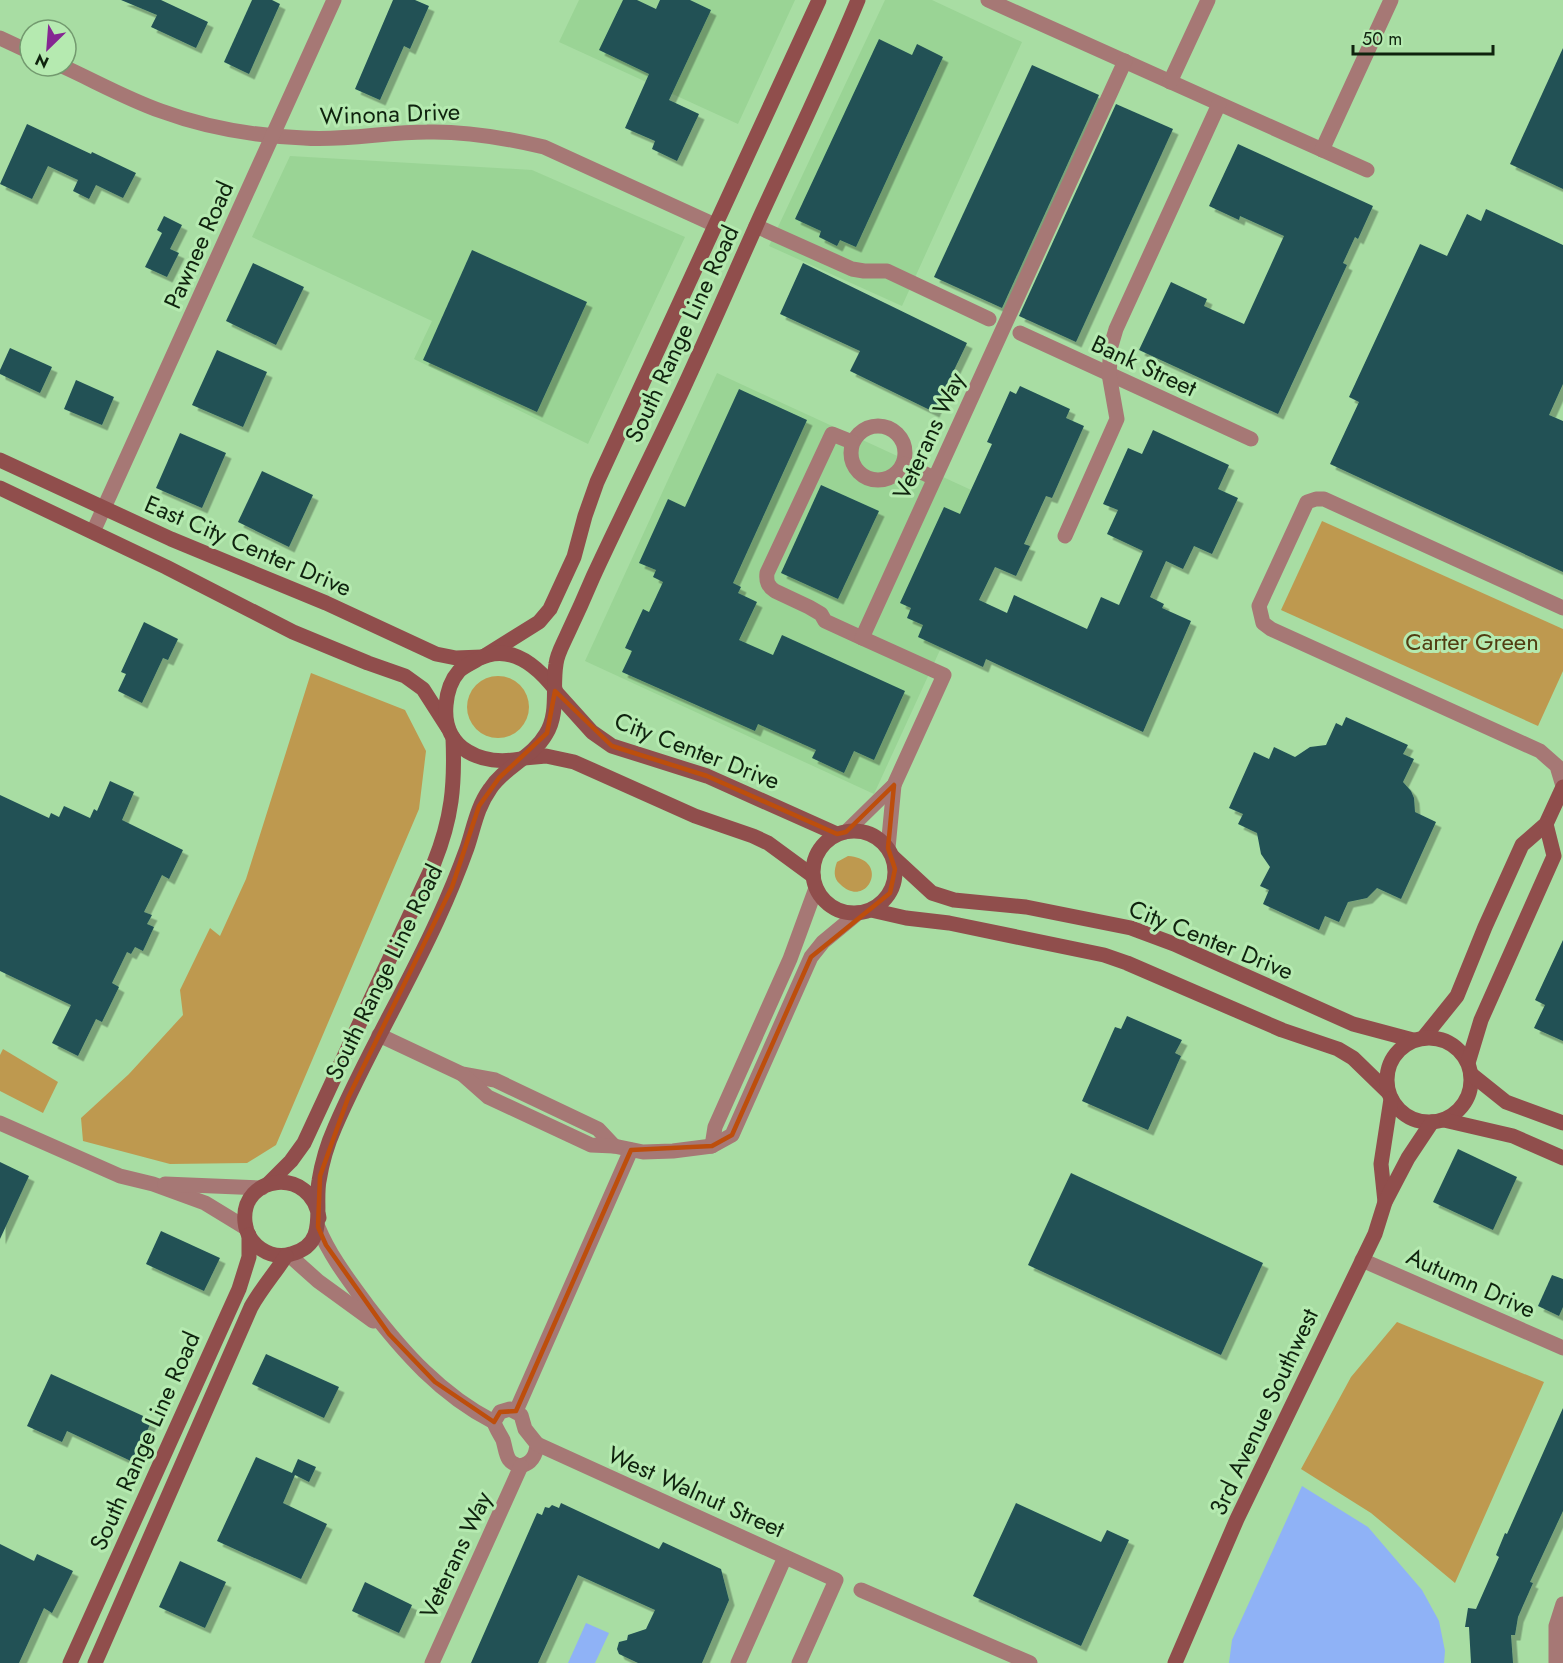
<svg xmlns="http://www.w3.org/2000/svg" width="1563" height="1663" font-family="Jost,sans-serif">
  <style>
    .built { fill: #9ad495 }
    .green { fill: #be994f }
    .water { fill: #8fb2f6 }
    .building { fill: #205155; filter: url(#shadow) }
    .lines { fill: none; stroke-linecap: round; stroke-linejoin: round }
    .street { stroke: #a67875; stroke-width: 15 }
    .secondary { stroke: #904e4c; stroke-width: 15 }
    .marked { fill: none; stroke: #bd4e0c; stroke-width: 4.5; stroke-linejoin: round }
    .labels { text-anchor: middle; stroke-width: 6; stroke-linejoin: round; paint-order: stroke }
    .street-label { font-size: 24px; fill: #0f230e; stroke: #b5eab0 }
    .park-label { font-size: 24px; fill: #513d12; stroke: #b5eab0 }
  </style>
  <defs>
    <filter id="shadow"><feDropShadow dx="5.5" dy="5.5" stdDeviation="0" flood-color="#0004"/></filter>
  </defs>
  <rect width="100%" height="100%" fill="#a8dda3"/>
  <g class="built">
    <path d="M579 0H795L738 124 559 42Z"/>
    <path d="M885 0H932L1022 42 902 306 769 246Z"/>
    <path d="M290 156 532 170 685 237 588 444 414 359 432 321 252 237Z"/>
    <path d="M717 373 1006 506 874 794 585 661Z"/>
  </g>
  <g class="green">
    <path d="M1322 521 1563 629V671L1538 726 1281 610Z"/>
    <path d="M311 673 405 710 426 751 419 809 276 1145 247 1163 170 1164 83 1141 81 1118 129 1074 183 1015 180 990 210 928 220 936 246 879Z"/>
    <circle cx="498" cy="707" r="31"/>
    <path d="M848 856C892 859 867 911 840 884 833 878 834 870 837 862Z"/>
    <path d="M3 1049 58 1082 43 1113 0 1091V1055Z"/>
    <path d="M1397 1322 1544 1382 1455 1583 1371 1513 1301 1469 1351 1377Z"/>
  </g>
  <g class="water">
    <path d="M1302 1486 1368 1527 1422 1590 1439 1621 1445 1651 1444 1663H1229L1232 1640Z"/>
    <path d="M586 1623 609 1633 595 1663H568Z"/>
  </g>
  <g class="building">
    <path d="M121 0H161L208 22 196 48 151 27 157 15Z"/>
    <path d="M252 0H272L280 4 249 74 224 62Z"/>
    <path d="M393 0H415L429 6 410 49 404 46 380 100 355 89Z"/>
    <path d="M623 0H637L656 9 660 0H690L711 10 669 100 699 114 677 161 652 149 655 141 625 128 649 74 599 50Z"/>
    <path d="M879 39 912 55 917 44 943 57 856 247 840 240 837 246 819 237 821 231 795 219Z"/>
    <path d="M1563 48V189L1510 164Z"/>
    <path d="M1032 65 1099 95 1002 308 934 277Z"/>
    <path d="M1116 104 1173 129 1076 342 1019 316Z"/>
    <path d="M27 124 91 154 92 152 136 173 123 198 96 185 89 199 73 191 78 180 48 166 32 199 0 184Z"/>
    <path d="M1238 144 1373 206 1358 239 1355 237 1343 263 1347 265 1278 414 1139 350 1171 282 1207 299 1204 306 1244 324 1284 236 1240 216 1239 220 1209 206Z"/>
    <path d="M1486 209 1563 245V384L1549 415 1563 421V572L1330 464 1359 402 1349 397 1420 244 1447 256 1467 214 1481 221Z"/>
    <path d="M164 216 182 225 170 249 179 253 167 277 145 267 162 233 157 230Z"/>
    <path d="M472 250 587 302 537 412 423 360Z"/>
    <path d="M253 263 304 287 276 345 226 321Z"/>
    <path d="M803 263 967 343 934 412 850 371 860 351 780 314Z"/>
    <path d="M10 348 52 367 40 393 0 374V370Z"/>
    <path d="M217 350 267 372 243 427 192 405Z"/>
    <path d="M76 380 114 397 102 425 64 409Z"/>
    <path d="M1020 386 1070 409 1066 418 1084 426 1052 498 1046 496 1024 544 1030 546 1016 576 995 567 979 600 1007 613 1014 595 1087 629 1101 597 1119 605 1143 551 1107 534 1118 510 1103 504 1128 448 1142 454 1153 430 1229 465 1218 489 1238 498 1212 554 1194 546 1183 569 1166 561 1150 597 1164 604 1162 608 1191 621 1143 732 986 659 983 667 918 637 923 625 907 618 911 608 900 603 944 507 960 514 992 444 987 442 1010 391 1016 394Z"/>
    <path d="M739 389 807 420 733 583 741 587 738 593 757 602 739 640 773 655 782 635 905 691 874 760 854 751 844 773 812 758 816 750 758 724 755 731 622 672 632 651 625 648 643 609 649 612 663 582 653 577 656 570 639 563 668 499 685 507Z"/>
    <path d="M180 433 226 453 202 508 156 488Z"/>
    <path d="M262 471 313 495 289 547 238 522Z"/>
    <path d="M821 485 879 511 838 599 781 573Z"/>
    <path d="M144 622 178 639 168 660 163 658 142 703 118 691 126 674 121 672Z"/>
    <path d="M1346 717 1408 745 1403 754 1414 759 1403 782 1411 791 1414 798 1415 812 1436 822 1401 899 1377 888 1367 898 1348 902 1339 922 1325 916 1319 930 1263 904 1269 890 1260 886 1270 867 1261 854 1257 833 1238 824 1243 814 1229 808 1254 752 1269 759 1274 747 1295 757 1310 747 1326 745 1336 723 1342 726Z"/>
    <path d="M110 781 134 792 122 820 183 850 169 879 162 875 144 912 152 915 147 924 154 927 143 951 135 947 131 954 127 952 112 983 119 987 102 1022 96 1019 78 1056 52 1043 71 1005 0 971V795L49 818 51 813 59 817 64 806 90 818 94 809 97 811Z"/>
    <path d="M1563 940V1041L1534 1028 1545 1005 1535 1000Z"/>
    <path d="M1127 1016 1182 1040 1175 1053 1181 1056 1148 1130 1082 1101 1115 1027 1121 1029Z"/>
    <path d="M1458 1149 1517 1177 1493 1230 1433 1202Z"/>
    <path d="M0 1162 29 1176 0 1239Z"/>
    <path d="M1071 1173 1263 1263 1221 1355 1028 1265Z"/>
    <path d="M161 1231 220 1258 204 1291 146 1264Z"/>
    <path d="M1552 1275 1563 1279V1307L1559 1316 1538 1306Z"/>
    <path d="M266 1354 339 1387 324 1418 252 1384Z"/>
    <path d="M51 1374 152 1420 133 1462 67 1431 62 1442 27 1426Z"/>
    <path d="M1563 1408V1511L1530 1582 1533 1583 1518 1617 1515 1635H1511L1513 1663H1471L1469 1627H1465L1468 1608 1476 1609 1499 1557 1496 1555 1505 1533 1507 1534Z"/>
    <path d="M256 1457 292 1473 298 1459 316 1467 309 1482 295 1475 283 1503 327 1524 301 1579 217 1541Z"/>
    <path d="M561 1503 659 1549 663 1542 721 1569 729 1600 702 1663H638L619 1654 617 1649 619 1642 627 1640 628 1635 646 1629 655 1610 578 1575 538 1663H471L537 1513 542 1515 545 1507 549 1508 552 1505 559 1508Z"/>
    <path d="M1016 1503 1101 1542 1107 1530 1129 1540 1081 1646 973 1596Z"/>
    <path d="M0 1544 34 1561 37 1554 73 1571 52 1613 44 1608 19 1663H0Z"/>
    <path d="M180 1561 226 1582 205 1628 159 1607Z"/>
    <path d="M365 1582 412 1605 399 1633 352 1611Z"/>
  </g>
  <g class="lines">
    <g class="street">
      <path d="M988 0 1367 170"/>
      <path d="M0 38 30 52"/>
      <path d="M62 66C95 81 127 99 161 111 207 128 255 136 304 138 345 141 386 132 427 132 466 131 506 138 544 147L715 225"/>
      <path d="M1170 82 1208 0"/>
      <path d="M1322 150 1391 0"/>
      <path d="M756 226 852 269 864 271H887L989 319"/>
      <path d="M1020 333 1251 439"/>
      <circle cx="878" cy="453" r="27"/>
      <path d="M852 442 832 434 767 573C766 582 768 586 775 591L809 607 821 614 825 621 862 638"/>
      <path d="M904 464 934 478"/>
      <path d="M93 532 334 0"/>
      <path d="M1065 536 1117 419 1109 374 1111 346 1116 329 1219 104"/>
      <path d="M1563 608 1324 499H1316L1307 502 1259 606 1263 623 1271 629 1540 751 1557 766 1563 786"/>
      <path d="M846 832 894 785 944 675 862 638 1125 61"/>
      <path d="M888 848 894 785"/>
      <path d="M379 1035 462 1074 495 1080 598 1129 614 1146"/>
      <path d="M462 1074 488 1097 591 1145 614 1146 643 1152 673 1151 712 1146 732 1135 811 957 823 942 858 913"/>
      <path d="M0 1123 120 1176 153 1184 205 1203 246 1228"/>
      <path d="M712 1146 715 1127 790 959 816 888"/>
      <path d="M165 1184 262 1188"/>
      <path d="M318 1227C330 1256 348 1279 367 1305 403 1352 441 1395 494 1422"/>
      <path d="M289 1255 318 1281 373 1321"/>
      <path d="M1362 1260 1563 1348"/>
      <path d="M510 1409 521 1415 525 1429 537 1444C536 1456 532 1463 521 1466 505 1463 507 1453 503 1440 500 1434 496 1429 494 1422L500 1412Z"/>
      <path d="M516 1411 631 1150"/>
      <path d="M537 1444 836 1580 799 1663"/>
      <path d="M861 1590 1030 1663"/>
      <path d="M432 1663 521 1466"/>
      <path d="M738 1663 785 1557"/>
      <path d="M1556 1663V1626L1563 1604"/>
    </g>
    <g class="secondary">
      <path d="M0 460 171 539 326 603 436 654 456 658 482 657"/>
      <path d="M0 488 166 567 293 632 368 663 405 676 423 689 448 728"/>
      <path d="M486 655 539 622 550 609 574 557 585 516 597 482 819 0"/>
      <path d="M555 691 592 732 612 746 707 776 837 834"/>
      <path d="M524 758 546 756 574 762 695 816 753 836 768 843 813 876"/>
      <path d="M520 759C483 766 442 750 446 705 447 693 451 680 459 671 464 666 472 663 478 659 510 642 537 666 555 689"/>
      <circle cx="854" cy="872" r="41"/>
      <path d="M893 857 932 893 954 900 1026 907 1131 928 1174 944 1353 1024 1413 1040"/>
      <path d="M871 910 906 918 949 923 1104 955 1127 963 1282 1030 1338 1049 1353 1058 1388 1092"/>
      <path d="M1424 1037 1457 996 1485 927 1522 845 1546 824 1563 787"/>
      <circle cx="1429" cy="1080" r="42"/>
      <path d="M1468 1063 1481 1020 1554 856 1546 824"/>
      <path d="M1471 1074 1506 1102 1563 1123"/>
      <path d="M1444 1120 1513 1136 1563 1158"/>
      <path d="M268 1184 291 1161 304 1143 434 863C452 818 455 785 453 738"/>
      <path d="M1385 1202 1381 1164 1391 1099"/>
      <path d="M319 1218C312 1166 240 1174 245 1222 246 1233 252 1243 261 1249 270 1255 281 1257 291 1254 329 1245 314 1208 319 1181 322 1162 327 1145 335 1127 365 1057 405 991 437 921 448 897 458 873 467 848 474 827 477 807 490 789 504 767 533 757 546 734 559 713 552 688 556 664 557 654 563 644 567 635 576 616 585 596 593 577 622 514 653 453 682 391 709 333 734 275 760 217 793 145 828 73 858 0"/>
      <path d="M70 1663 239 1289 249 1257V1235"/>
      <path d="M95 1663 251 1307C261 1289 275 1273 286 1256"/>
      <path d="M1175 1663 1237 1519 1375 1234 1385 1202 1408 1158 1432 1122"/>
    </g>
  </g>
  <path class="marked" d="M555 691 612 746 707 776 837 834 846 832 894 785 888 848 895 869 890 893 811 957 732 1135 712 1146 631 1150 516 1411 500 1412 494 1422 435 1382 389 1334 326 1245 318 1227 320 1176 348 1098 452 887 479 806 499 778 547 733Z"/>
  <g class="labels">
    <g class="street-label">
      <text transform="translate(390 114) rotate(-2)" y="8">Winona Drive</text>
      <text transform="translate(199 245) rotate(-66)" y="8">Pawnee Road</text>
      <text transform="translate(682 334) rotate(-65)" y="8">South Range Line Road</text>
      <text transform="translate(1144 366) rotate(25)" y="8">Bank Street</text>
      <text transform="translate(929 436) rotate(-65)" y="8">Veterans Way</text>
      <text transform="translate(248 546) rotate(23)" y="8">East City Center Drive</text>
      <text transform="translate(697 751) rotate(21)" y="8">City Center Drive</text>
      <text transform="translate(1211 940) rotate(22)" y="8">City Center Drive</text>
      <text transform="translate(384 972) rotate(-64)" y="8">South Range Line Road</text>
      <text transform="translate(1471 1283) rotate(24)" y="8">Autumn Drive</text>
      <text transform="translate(1264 1412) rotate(-65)" y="8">3rd Avenue Southwest</text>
      <text transform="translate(145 1441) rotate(-66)" y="8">South Range Line Road</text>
      <text transform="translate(696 1492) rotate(24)" y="8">West Walnut Street</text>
      <text transform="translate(456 1555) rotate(-65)" y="8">Veterans Way</text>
    </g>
    <g class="park-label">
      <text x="1472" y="650">Carter Green</text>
    </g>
  </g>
  <g transform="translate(48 48) rotate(205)"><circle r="28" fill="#b5eab0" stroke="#739a6f" stroke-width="1.5"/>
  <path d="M0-4.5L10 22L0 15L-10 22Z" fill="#852792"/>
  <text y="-9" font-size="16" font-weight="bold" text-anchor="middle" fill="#0f230e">N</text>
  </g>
  <path d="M1353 45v9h140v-9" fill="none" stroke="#0f230e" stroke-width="3"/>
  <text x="1362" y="45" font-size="18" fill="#0f230e" stroke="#b5eab0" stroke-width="4.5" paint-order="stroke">50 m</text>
</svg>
